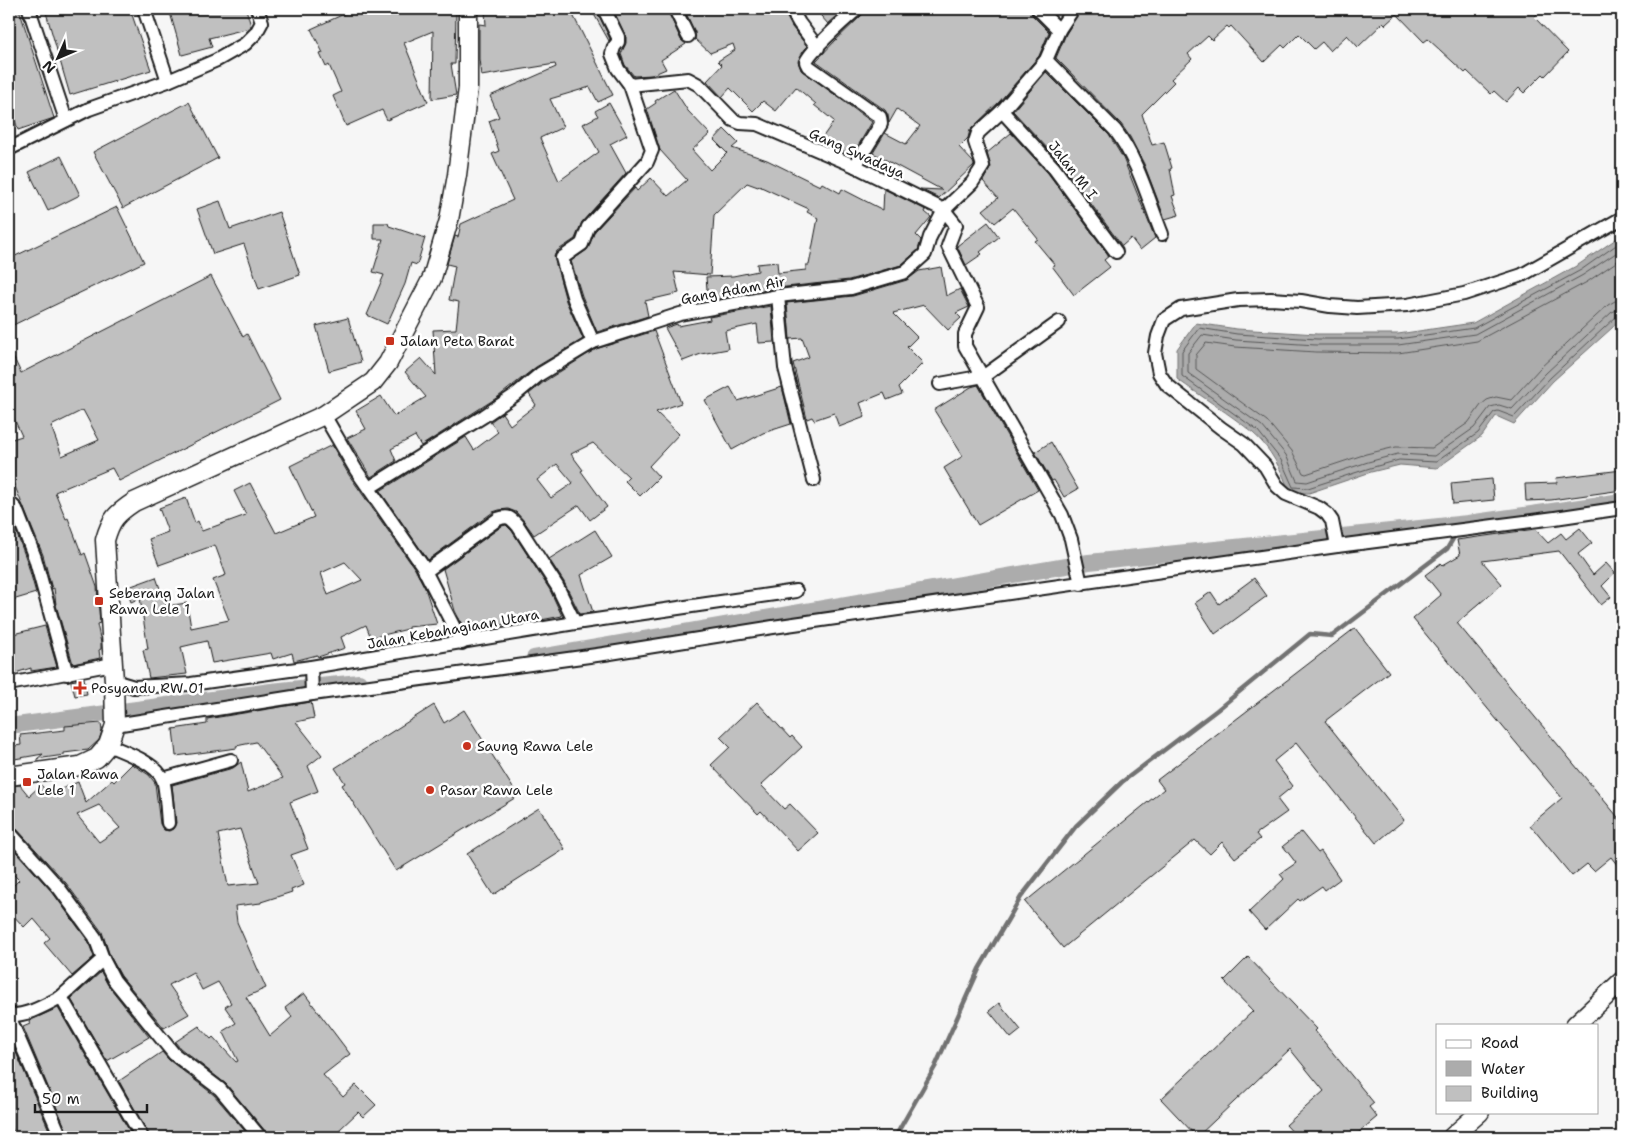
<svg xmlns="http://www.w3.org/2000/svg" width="1631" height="1146" font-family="'Shantell Sans',sans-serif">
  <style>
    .water { fill: #acacac; stroke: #727272 }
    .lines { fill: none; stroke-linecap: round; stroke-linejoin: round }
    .shore { stroke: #565656; stroke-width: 1 }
    .stream { stroke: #727272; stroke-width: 4.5 }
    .canal { stroke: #acacac; stroke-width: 16 }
    .building { fill: #c0c0c0; stroke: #1c1c1c; fill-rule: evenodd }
    .street-casing { stroke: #1c1c1c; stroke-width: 16 }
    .secondary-casing { stroke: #1c1c1c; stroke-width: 21 }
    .street { stroke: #fff; stroke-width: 12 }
    .secondary { stroke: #fff; stroke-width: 18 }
    .poi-dot { fill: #c8321e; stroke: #fff; stroke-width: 2 }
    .labels { text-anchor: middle; stroke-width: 5; stroke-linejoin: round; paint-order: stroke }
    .street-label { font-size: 14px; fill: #1c1c1c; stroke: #fff }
    .poi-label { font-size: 14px; fill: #1c1c1c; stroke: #fff; text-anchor: start }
  </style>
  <rect width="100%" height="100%" fill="#f6f6f6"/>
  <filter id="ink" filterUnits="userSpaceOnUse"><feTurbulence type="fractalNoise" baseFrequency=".02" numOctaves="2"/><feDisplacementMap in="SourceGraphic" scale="10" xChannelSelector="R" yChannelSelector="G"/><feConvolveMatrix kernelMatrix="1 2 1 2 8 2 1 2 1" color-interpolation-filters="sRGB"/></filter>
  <g filter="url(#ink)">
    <path class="water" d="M1622 235V317L1612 328 1553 381 1514 424 1496 416 1482 436 1437 468 1400 465 1371 472 1309 493 1289 492C1283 472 1270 447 1253 433 1230 414 1202 397 1177 379V349L1196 323 1237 329 1317 334H1398L1473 323 1578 265Z"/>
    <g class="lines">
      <g class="shore">
        <path d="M1622 241 1581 270 1474 328 1398 339H1317L1237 334 1199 328 1182 351V376L1258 431 1281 460 1293 487 1308 488 1370 468 1399 460 1436 462 1478 433 1494 412 1498 411 1514 417 1550 378 1617 316 1622 314"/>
        <path d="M1622 249 1583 275 1475 334 1398 345H1316L1236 340 1202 335 1188 353V373L1262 426 1286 455 1297 481 1307 482 1368 462 1398 454 1434 456 1474 428 1490 407 1499 405 1512 409 1546 373 1612 312 1622 308"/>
        <path d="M1622 258 1587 282 1477 341 1398 353 1316 352 1235 347 1206 343 1196 355V369L1267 421 1292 451 1303 473 1306 474 1366 454 1396 447 1432 448 1468 423 1481 405 1487 400 1496 397 1511 400 1540 368 1608 305 1615 301H1622"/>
      </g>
      <path class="stream" d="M895 1137 935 1067 979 969 1021 897 1076 826 1122 782 1217 710 1310 634 1332 636 1447 549 1457 532"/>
      <g class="canal">
        <path d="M534 658 1089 562 1468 523 1622 501"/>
        <path d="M9 726 271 691 359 682"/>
      </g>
    </g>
    <g class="building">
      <path d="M9 9H19L54 118 18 130 9 101Z"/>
      <path d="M45 9H130L151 70 70 95Z"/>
      <path d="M169 9H246L251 26 250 28 209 38 212 47 182 55Z"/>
      <path d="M355 9H456L455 64H451L456 95 432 99 433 31 404 43 428 102 387 120 382 110 346 126 333 96 341 92 329 65 326 67 320 54 323 53 311 29Z"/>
      <path d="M517 9H570L613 95 598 102 590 87 550 99 563 127 540 138 559 181 599 152 583 124 598 116 595 111 609 103 627 135 610 144 626 173 582 222 575 239 557 251 554 256 566 301 583 339 536 367 498 397 421 446 415 436 391 449 396 461 371 477 347 438 366 429 356 411 381 396 394 416 426 397 405 372 421 358 436 375 433 330 456 329 459 302 449 300 455 266 447 264 455 236 458 237 461 224 513 200 492 154 499 151 489 121 499 117 490 96 556 67 555 64 481 76 479 59V24L486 25 485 11Z"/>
      <path d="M591 9H596L610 39 609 41Z"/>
      <path d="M613 9H667L681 40 686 44 661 60 666 69 652 75 634 76 625 65 621 54 626 43V37Z"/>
      <path d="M684 9H783L792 27 807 46 798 61 801 70 872 122 852 156 822 138 834 121 814 105 816 104 796 87 776 111 763 101 753 111 730 88 722 97 707 81 722 65 718 61 735 50 733 44 710 53 695 39V32Z"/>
      <path d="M815 9H845L828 24Z"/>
      <path d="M865 9H1030L1032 15 1049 32 1039 56 999 102 970 130 968 138 959 147 973 162 974 165 939 198 920 189 942 190 873 153 885 133 906 144 920 126 897 109 889 123 888 115 885 110 816 61 835 41 862 15Z"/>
      <path d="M1081 9H1542L1534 17 1568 52 1545 76 1543 74 1524 93 1519 88 1506 102 1494 91 1491 94 1467 71 1465 73 1428 39 1424 42 1397 14 1385 25 1383 23 1358 47 1347 35 1330 51 1322 42 1314 49 1299 34 1285 48 1282 45 1264 62 1231 26 1229 28 1227 26 1212 40 1208 36 1188 54 1192 59 1171 79 1174 82 1142 114 1152 145 1164 142 1172 168 1170 169 1175 195 1172 196 1179 215 1165 219 1144 164 1130 137 1121 124 1056 58 1066 34Z"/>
      <path d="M1046 72 1109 135 1123 158 1155 238 1140 250 1131 238 1122 246 1061 163 1013 111Z"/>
      <path d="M674 89 688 111 710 134 692 150 710 170 727 153 714 140 724 129 738 143 732 148 767 160 820 186 822 183 840 193 842 189 883 210 884 189 926 210 925 212 931 217 916 235 921 240 918 250 901 265 849 280 777 288 708 301 706 277 733 276 758 271 757 264 777 262 778 273 806 270V265H809L818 218 807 212 809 209 759 186 758 187 747 183 714 215 710 275 674 272 679 293 645 301 648 316 597 332 582 296 571 261 587 250 595 231 635 188 637 191 651 178 668 196 687 180 660 150 647 109 656 103 655 101Z"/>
      <path d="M189 102 218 158 123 208 93 152Z"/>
      <path d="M1011 133 1048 173 1109 256 1104 260 1110 267 1074 295 1052 266 1055 265 1035 241 1038 239 1013 208 995 223 983 210 998 198 983 181 991 167 987 153Z"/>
      <path d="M61 156 80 195 48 211 29 172Z"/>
      <path d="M220 201 230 229 279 212 300 275 259 289 244 244 213 254 197 209Z"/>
      <path d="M117 207 144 262 9 327V259Z"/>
      <path d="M988 222 999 237 980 252 982 254 966 265 957 246Z"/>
      <path d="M374 223H388L389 226 425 238 417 265 411 263 405 284 387 324 367 315 384 275 373 272 383 239H374Z"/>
      <path d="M941 267 946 296 960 289 969 307 956 313 961 318 948 330 924 305 893 313 917 337 907 347 923 363 899 387 902 394 887 400 884 393 860 403 865 417 839 427 834 413 814 420 812 417 807 419 793 363 809 357 802 338 790 339 787 303 853 296 907 280 919 271Z"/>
      <path d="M211 276 243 337 247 334 280 400 119 481 112 468 55 492 66 519 68 518 82 555 85 553 97 587 100 623 97 624 101 643V649L99 650 100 658 73 664 56 605 54 588 52 589 43 555 9 472V440L22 436 9 408V348L21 373ZM83 410 99 440 62 456 51 426Z"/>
      <path d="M771 306 774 342 759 343 757 324 725 331 728 349 701 354 683 361 665 328 677 324 678 326 710 320 709 317Z"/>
      <path d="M348 318 361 362 329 371 316 326Z"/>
      <path d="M654 331 681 403 656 412 679 434 649 466 659 477 640 496 625 481 629 477 593 443 571 454 583 470 581 471 607 507 590 520 579 505 534 535 524 521 516 512 508 509 499 510 493 512 428 560 380 491 466 437 474 450 498 432 490 422 502 413 510 425 536 405 529 394 545 381 596 349ZM557 464 573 483 551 498 537 480Z"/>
      <path d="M978 385 1038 490 978 525 944 468 963 456 934 410 971 387Z"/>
      <path d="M730 387 738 401 782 387 791 424 763 433 732 450 705 400Z"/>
      <path d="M1051 442 1078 489 1064 497 1054 480 1052 481 1035 452Z"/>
      <path d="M332 445 349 475 415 569 425 588 437 624 408 627V629L371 638 366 625 341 637 345 648 318 657 317 655 294 661 292 653 273 659 271 653 212 663 207 641 181 647 187 674 149 678 143 650 148 649 140 598 131 602 126 588 156 577 166 606 187 603 191 628 229 620 213 580 226 575 215 545 159 565 149 539 168 532 159 508 186 498 195 523 198 521 202 531 246 515 234 491 250 483 276 533 314 517 290 466ZM345 562 362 580 328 595 321 573Z"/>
      <path d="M1622 470V490L1551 500 1526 501 1525 484 1557 483 1556 478Z"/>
      <path d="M1492 479 1494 500 1453 504 1451 483Z"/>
      <path d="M9 513 27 561 36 593 9 601Z"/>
      <path d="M506 525 512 531 550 590 562 616 520 624V621L483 629 482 627 466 632 455 611 443 569 502 526Z"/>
      <path d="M1580 528 1592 543 1578 554 1593 575 1606 563 1615 573 1602 586 1611 597 1601 605 1559 551 1482 561 1502 584 1457 623 1622 822V871L1611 857 1594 871 1587 864 1572 876 1530 825 1562 798 1413 619 1441 595 1425 575 1441 563 1443 565 1460 555 1457 540 1535 529 1548 543 1561 533 1566 539Z"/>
      <path d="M595 530 612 557 581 575 593 612 580 614 564 582 549 559Z"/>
      <path d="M1254 578 1267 596 1215 634 1195 603 1211 592 1219 604Z"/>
      <path d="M45 626 57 667 31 671V668L9 675V635Z"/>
      <path d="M1355 628 1389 672 1325 721 1404 820 1376 843 1296 743 1274 761 1293 786 1277 799 1287 812 1256 834 1260 839 1235 858 1222 842 1210 854 1195 840 1063 948 1025 902 1164 789 1157 780Z"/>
      <path d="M84 678 87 694 75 696 71 681Z"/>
      <path d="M311 702 314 718 296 722 322 755 308 766 318 791 290 802 308 849 291 855 304 885 291 890 292 892 261 902V903L235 906 237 922 266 988 246 997 270 1036 292 1017 285 1008 304 993 350 1054 323 1075 343 1097 356 1085 376 1105 363 1117 358 1112 339 1130 346 1137H268L266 1132 226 1084 180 1048 175 1042 199 1026 211 1039 213 1037 236 1062 238 1061 223 1031 236 1023 225 1007 231 1003 218 982 202 990 193 972 169 985 189 1014 164 1028 121 976 110 956 102 932 66 883 15 827 9 824V786L20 785 29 796 41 785 49 794 78 782 86 803 112 780 114 782 132 764 149 775 155 783 160 824 164 830 169 831 173 829 176 823 172 785 233 768 241 762 248 792 283 778 256 742 236 746 237 748 176 756 173 729 207 724V719ZM99 805 120 828 99 842 77 815ZM240 829 259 883 228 886 218 834Z"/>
      <path d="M757 702 790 738 792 736 802 747 761 785 784 809 790 804 818 833 798 851 761 811 758 814 711 765 730 747 720 737Z"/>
      <path d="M434 705 444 723 464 710 518 796 396 871 342 785 345 783 335 768Z"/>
      <path d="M101 723 102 731 99 740 88 750 64 753V755L37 759 43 754 9 760V747L21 745 20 735 65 730V726Z"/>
      <path d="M539 808 565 849 493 895 467 854Z"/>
      <path d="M1301 832 1318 853 1321 851 1340 879 1325 890 1322 886 1300 901 1298 899 1265 930 1249 912 1284 879 1280 874 1296 863 1283 846Z"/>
      <path d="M9 844 53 893 88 941 94 957 72 976 44 943 50 938 33 918 24 927 9 911V890L19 880 9 870Z"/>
      <path d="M1248 957 1317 1029 1315 1031 1374 1103 1369 1107 1377 1117 1353 1137H1297L1286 1125 1324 1091 1290 1049 1197 1137 1161 1099 1253 1011 1224 981Z"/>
      <path d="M101 972 108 985 149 1037 107 1061 71 999Z"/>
      <path d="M999 1003 1021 1030 1011 1038 989 1011Z"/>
      <path d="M58 1008 133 1137H69L23 1027 30 1024 29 1021Z"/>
      <path d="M9 1036 52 1137H16L9 1123Z"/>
      <path d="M162 1052 169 1060 214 1095 250 1137H150L119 1081Z"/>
    </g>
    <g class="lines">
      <defs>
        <g id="street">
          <path d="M29 9 66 120"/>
          <path d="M144 9 168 81"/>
          <path d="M675 9 688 36"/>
          <path d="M791 9 799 23 818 48"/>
          <path d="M1038 9 1059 30"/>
          <path d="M1046 60 1115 130C1138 160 1148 199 1162 234"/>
          <path d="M630 85 688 79 699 85 733 120 740 123 757 124 855 166 944 210 956 225 948 246 978 307 965 334V346L1062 515 1071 539 1081 584"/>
          <path d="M1002 111 1054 168 1116 252"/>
          <path d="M9 149 89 109 168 81 217 60 245 44 256 33 262 22 257 9"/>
          <path d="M855 166 881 124 880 117 808 66 806 62C810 50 846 19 857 9"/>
          <path d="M778 296 785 368 814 480"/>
          <path d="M593 342 574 299 562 258 582 244 588 227 647 162 652 150 630 85 618 69 612 54 614 47 618 42V37L604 9"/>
          <path d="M940 384 984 376 1059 322"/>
          <path d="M324 415 356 470 422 565 462 643"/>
          <path d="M369 488 484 416 515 395 540 374 593 342 680 314 778 296 851 288 905 272 925 254 930 237 944 210 972 183 983 166 975 142 978 133 1002 111 1046 60 1059 30 1073 9"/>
          <path d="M9 502 16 509 35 558 67 674"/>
          <path d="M1337 546 1332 521 1327 514 1319 508 1286 494 1277 486 1265 466 1244 444 1221 428 1167 385 1159 373 1155 353 1158 336 1164 320 1181 309 1238 300 1271 299 1301 301 1330 306 1357 308 1407 305 1464 294 1522 275 1622 218"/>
          <path d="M425 572 498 519C509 515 511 518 518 526L557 586 575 623"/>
          <path d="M311 667 312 694"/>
          <path d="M114 681 134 687 191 684 311 667 575 623 796 591"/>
          <path d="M9 684 113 664"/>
          <path d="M115 725 312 694 604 654 773 627 1337 546 1555 518 1622 508"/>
          <path d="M108 745C124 752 157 763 163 780 166 789 167 812 168 823"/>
          <path d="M163 779 231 760"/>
          <path d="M9 832 59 888 95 937 103 959 114 980 174 1054 220 1089 260 1137"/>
          <path d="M103 959 61 997 142 1137"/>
          <path d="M9 1015C28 1016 45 1005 61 997"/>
          <path d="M9 1016 61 1137"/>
        </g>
        <g id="secondary">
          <path d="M9 776 80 766 97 758 108 745 115 725 114 681 105 540C111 519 116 514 134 502L324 415 373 382 388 363 432 278 449 220 457 175 468 88V9"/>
          <path d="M1575 1025 1622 981"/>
          <path d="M1452 1137 1480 1112"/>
        </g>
      </defs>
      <use href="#street" class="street-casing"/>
      <use href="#secondary" class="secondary-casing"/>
      <use href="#street" class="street"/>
      <use href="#secondary" class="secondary"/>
    </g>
  </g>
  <g class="poi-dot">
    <rect x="385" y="336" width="10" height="10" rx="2.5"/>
    <rect x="94" y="596" width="10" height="10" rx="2.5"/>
    <path d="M77.5 680.5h5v5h5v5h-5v5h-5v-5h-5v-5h5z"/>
    <circle cx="467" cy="746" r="5"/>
    <rect x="22" y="777" width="10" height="10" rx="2.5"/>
    <circle cx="430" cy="790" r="5"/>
  </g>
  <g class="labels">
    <g class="street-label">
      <text transform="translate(857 153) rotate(24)" y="5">Gang Swadaya</text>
      <text transform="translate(1073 170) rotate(52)" y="5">Jalan M I</text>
      <text transform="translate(733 290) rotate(-10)" y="5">Gang Adam Air</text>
      <text transform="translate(453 629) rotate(-10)" y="5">Jalan Kebahagiaan Utara</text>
    </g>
    <g class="poi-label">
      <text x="400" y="346">Jalan Peta Barat</text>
      <text x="109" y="598">Seberang Jalan<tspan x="109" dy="16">Rawa Lele 1</tspan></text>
      <text x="91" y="693">Posyandu RW 01</text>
      <text x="477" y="751">Saung Rawa Lele</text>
      <text x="37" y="779">Jalan Rawa<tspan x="37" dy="16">Lele 1</tspan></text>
      <text x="440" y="795">Pasar Rawa Lele</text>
    </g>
  </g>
  <rect width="1631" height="1146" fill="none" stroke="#fff" stroke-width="30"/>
  <rect x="15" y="15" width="1601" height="1116" fill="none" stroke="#1c1c1c" stroke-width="2" filter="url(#ink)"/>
  <rect x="1436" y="1024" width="162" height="90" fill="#ffffff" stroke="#a4a4a4"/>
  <rect x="1446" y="1040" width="25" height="8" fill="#ffffff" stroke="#a4a4a4"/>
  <text x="1481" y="1048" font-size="15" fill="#1c1c1c">Road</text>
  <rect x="1446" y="1061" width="25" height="15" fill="#acacac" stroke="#a4a4a4"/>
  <text x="1481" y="1074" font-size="15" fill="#1c1c1c">Water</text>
  <rect x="1446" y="1086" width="25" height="15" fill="#c0c0c0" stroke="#a4a4a4"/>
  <text x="1481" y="1098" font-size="15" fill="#1c1c1c">Building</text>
  <g transform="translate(58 58) rotate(225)" stroke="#ffffff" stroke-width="4" paint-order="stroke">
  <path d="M0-4L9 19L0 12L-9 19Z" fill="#1c1c1c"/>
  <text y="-8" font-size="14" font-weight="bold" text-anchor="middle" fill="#1c1c1c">N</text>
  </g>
  <path d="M35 1104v8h112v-8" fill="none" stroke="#1c1c1c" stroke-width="2.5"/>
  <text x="42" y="1104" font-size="15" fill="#1c1c1c" stroke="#ffffff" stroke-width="4" paint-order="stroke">50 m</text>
</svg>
